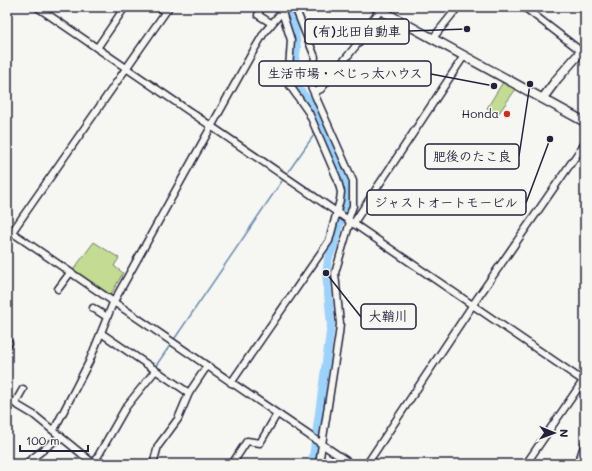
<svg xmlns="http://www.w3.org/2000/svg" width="592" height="471" font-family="Mali,'Klee One',sans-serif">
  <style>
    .green { fill: #c3db92; stroke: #727e66 }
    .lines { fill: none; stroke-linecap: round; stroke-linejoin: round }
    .stream { stroke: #6c8cae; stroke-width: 1.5 }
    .river { stroke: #9dd2fb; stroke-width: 8 }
    .minor-casing { stroke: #22223b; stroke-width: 9 }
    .major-casing { stroke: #22223b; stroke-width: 11 }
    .minor { stroke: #f6f6f2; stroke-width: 6 }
    .major { stroke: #f6f6f2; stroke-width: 8 }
    .poi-dot { fill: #c8321e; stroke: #f6f6f2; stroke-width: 1.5 }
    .labels { text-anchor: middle; stroke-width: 3; stroke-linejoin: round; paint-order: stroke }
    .poi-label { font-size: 12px; fill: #22223b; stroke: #f6f6f2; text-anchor: end }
    .leader { fill: none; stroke: #22223b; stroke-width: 1.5 }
    .callout-dot { fill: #22223b; stroke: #f6f6f2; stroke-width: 1.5 }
    .callout { fill: #f6f6f2; stroke: #22223b; stroke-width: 1.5 }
    .callout-label { font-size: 13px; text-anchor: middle; font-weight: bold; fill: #22223b }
  </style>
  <rect width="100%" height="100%" fill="#f6f6f2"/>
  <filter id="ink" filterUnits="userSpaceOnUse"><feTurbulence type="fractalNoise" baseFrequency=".025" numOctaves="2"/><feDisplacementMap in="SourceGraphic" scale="8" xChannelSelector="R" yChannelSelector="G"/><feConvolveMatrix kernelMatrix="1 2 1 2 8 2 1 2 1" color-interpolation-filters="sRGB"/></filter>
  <g filter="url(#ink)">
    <g class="green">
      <path d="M503 82 516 89 498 114 487 108Z"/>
      <path d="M94 242 119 258 114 266 123 273 110 296 73 270Z"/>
    </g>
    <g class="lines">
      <g class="stream">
        <path d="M318 129 321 124"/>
        <path d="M286 175 316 132"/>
        <path d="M173 341 282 181"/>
        <path d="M155 367 171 344"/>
        <path d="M582 443 585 433"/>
        <path d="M75 464 84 459"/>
      </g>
      <path class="river" d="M286 7 295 29 297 48 293 75 295 84 313 106 335 153 346 181 347 194 334 245 328 260 326 273 331 325 312 464"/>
      <defs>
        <g id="minor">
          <path d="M37 7 585 382"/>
          <path d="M158 7 165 12"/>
          <path d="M261 7 258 15 271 23"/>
          <path d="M295 7 315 57 310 84 353 181V206L348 220"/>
          <path d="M524 7 581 51"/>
          <path d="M433 38 458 7"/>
          <path d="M97 48 125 7"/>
          <path d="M315 92 321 89 363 37 366 28 381 10"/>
          <path d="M353 224 464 56"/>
          <path d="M7 229 351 464"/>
          <path d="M12 232 169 7"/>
          <path d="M58 289 70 273"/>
          <path d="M93 308 107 317"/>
          <path d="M101 333 189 393"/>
          <path d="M7 342 9 343"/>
          <path d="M231 383 329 241 340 200 341 192 337 178 309 113 288 83 291 40 282 12"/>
          <path d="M7 399 34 415 94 464"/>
          <path d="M15 403 23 389"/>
          <path d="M54 430 89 362 113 303 251 55 264 33 286 7"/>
          <path d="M94 463 126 407 155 371"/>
          <path d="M25 464 61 436"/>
          <path d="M153 464 158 446 178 419 189 393 207 366"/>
          <path d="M232 464 247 441 260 443 277 414"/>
          <path d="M319 464 339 334 340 324 335 273 350 222"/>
          <path d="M367 464 472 306 585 143"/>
          <path d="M526 464 583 381"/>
          <path d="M578 464 585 443"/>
        </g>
        <g id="major">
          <path d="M375 7 585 122"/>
          <path d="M543 98 557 79 585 47"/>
        </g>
      </defs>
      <use href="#minor" class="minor-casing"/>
      <use href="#major" class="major-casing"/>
      <use href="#minor" class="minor"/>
      <use href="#major" class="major"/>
    </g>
  </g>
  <circle class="poi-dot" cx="507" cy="114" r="4"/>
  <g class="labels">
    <g class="poi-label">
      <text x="499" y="118">Honda</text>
    </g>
  </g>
  <path class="leader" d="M467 29L409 31M494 86L431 74M530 84L519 156M550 139L526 203M326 273L361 317"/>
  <g class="callout-dot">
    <circle cx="467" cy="29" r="4"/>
    <circle cx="494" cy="86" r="4"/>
    <circle cx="530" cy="84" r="4"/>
    <circle cx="550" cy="139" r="4"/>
    <circle cx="326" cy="273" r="4"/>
  </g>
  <g class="callout">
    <rect x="305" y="19" width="104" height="25" rx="4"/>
    <rect x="259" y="61" width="172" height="25" rx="4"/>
    <rect x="425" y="144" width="94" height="25" rx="4"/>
    <rect x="367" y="190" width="159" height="25" rx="4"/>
    <rect x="361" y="304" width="55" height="25" rx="4"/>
  </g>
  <g class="callout-label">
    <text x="357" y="36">(有)北田自動車</text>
    <text x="345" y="78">生活市場・べじっ太ハウス</text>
    <text x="472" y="161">肥後のたこ良</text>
    <text x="446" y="207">ジャストオートモービル</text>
    <text x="388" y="321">大鞘川</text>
  </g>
  <rect width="592" height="471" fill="none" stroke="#f6f6f2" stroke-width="24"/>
  <rect x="12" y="12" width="568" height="447" fill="none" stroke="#22223b" stroke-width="1.5" filter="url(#ink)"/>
  <g transform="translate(554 433) rotate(91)" stroke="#f6f6f2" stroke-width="3" paint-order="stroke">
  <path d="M0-3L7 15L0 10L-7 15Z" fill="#22223b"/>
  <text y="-6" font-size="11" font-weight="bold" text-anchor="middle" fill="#22223b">N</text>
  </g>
  <path d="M20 445v6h68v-6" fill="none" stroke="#22223b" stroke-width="2"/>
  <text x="26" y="445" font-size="12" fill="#22223b" stroke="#f6f6f2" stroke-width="3" paint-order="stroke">100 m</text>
</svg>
